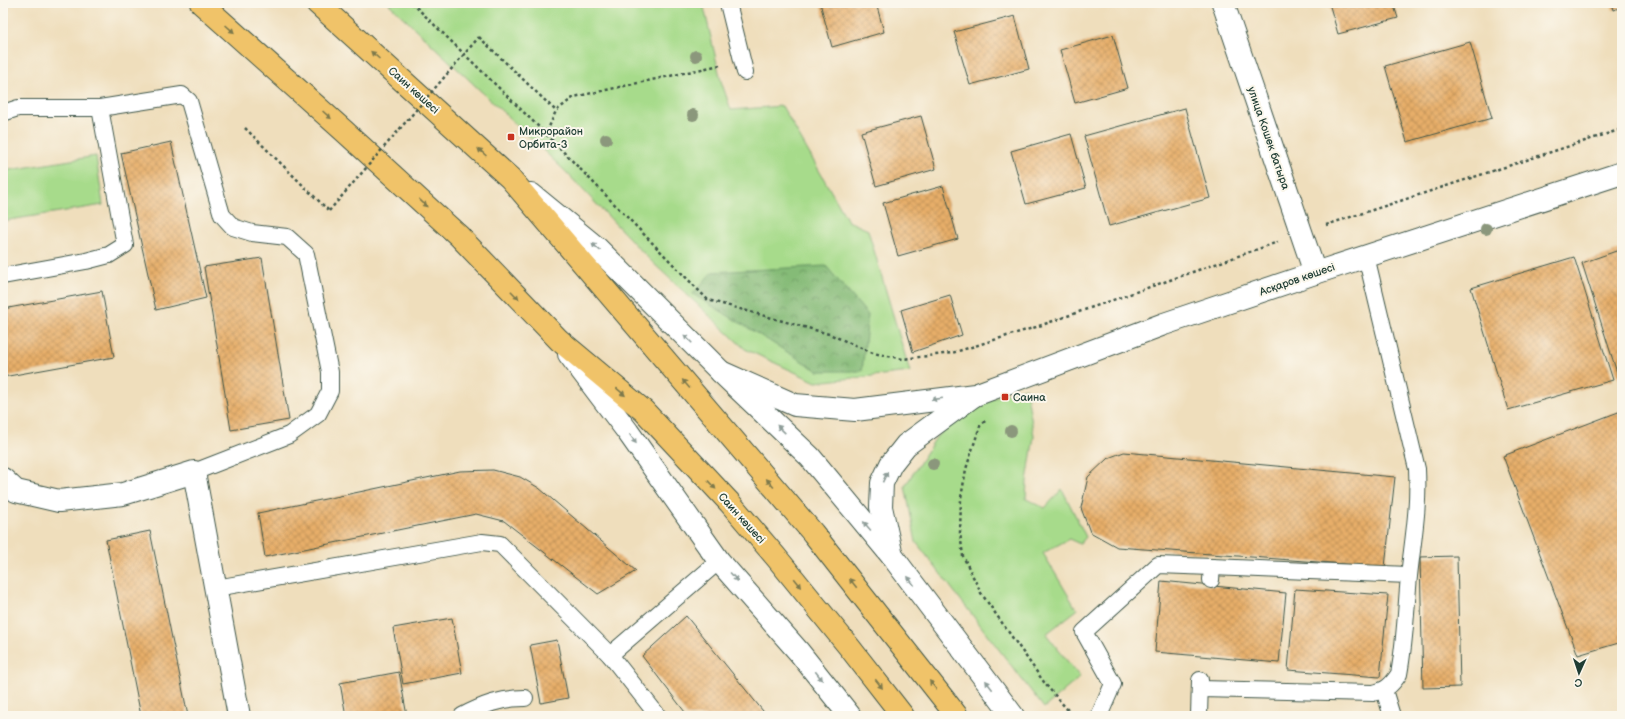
<svg xmlns="http://www.w3.org/2000/svg" width="1625" height="719" font-family="'Balsamiq Sans',sans-serif">
  <style>
    .grass { fill: #a7db8b; stroke: #638c60 }
    .forest { fill: url(#forest-crowns); stroke: #527c56 }
    .building { fill: url(#building-cross-hatch) }
    .lines { fill: none; stroke-linecap: round; stroke-linejoin: round }
    .service-casing { stroke: #3e5548; stroke-width: 18 }
    .minor-casing { stroke: #3e5548; stroke-width: 24 }
    .tertiary-casing { stroke: #3e5548; stroke-width: 24 }
    .primary-casing { stroke: #3e5548; stroke-width: 24 }
    .path { stroke: #3e5548; stroke-width: 2.5; stroke-dasharray: 3 3; stroke-linecap: butt }
    .service { stroke: #fff; stroke-width: 16 }
    .minor { stroke: #fff; stroke-width: 22 }
    .tertiary { stroke: #fff; stroke-width: 22 }
    .primary { stroke: #f0c369; stroke-width: 22 }
    .path-bridge { stroke: #3e5548; stroke-width: 2.5; stroke-dasharray: 3 3; stroke-linecap: butt }
    .tree { fill: #8b977b }
    .oneway { fill: #7d794c }
    .oneway2 { fill: #8f9e9a }
    .poi-dot { fill: #c8321e; stroke: #fbf7ec; stroke-width: 1.5 }
    .labels { text-anchor: middle; stroke-width: 4; stroke-linejoin: round; paint-order: stroke }
    .street-label { font-size: 11px; fill: #1f3d34; stroke: #fbf7ec }
    .poi-label { font-size: 11px; fill: #1f3d34; stroke: #fbf7ec; text-anchor: start }
  </style>
  <defs>
    <pattern id="forest-crowns" width="20" height="18" patternUnits="userSpaceOnUse"><rect width="20" height="18" fill="#85bb77"/><path d="M2 6a3 3 0 1 1 6 0M12 15a3 3 0 1 1 6 0" fill="none" stroke="#6c9962"/></pattern>
    <pattern id="building-cross-hatch" width="8" height="8" patternUnits="userSpaceOnUse"><rect width="8" height="8" fill="#e7ae69"/><path d="M0 0l8 8M0 8l8-8" fill="none" stroke="#bb8f57"/></pattern>
  </defs>
  <rect width="100%" height="100%" fill="#fbf7ec"/>
  <filter id="ink" filterUnits="userSpaceOnUse"><feTurbulence type="fractalNoise" baseFrequency=".025" numOctaves="2"/><feDisplacementMap in="SourceGraphic" scale="8" xChannelSelector="R" yChannelSelector="G"/><feConvolveMatrix kernelMatrix="1 2 1 2 8 2 1 2 1" color-interpolation-filters="sRGB"/></filter>
  <filter id="wash" filterUnits="userSpaceOnUse"><feTurbulence type="fractalNoise" baseFrequency=".012" numOctaves="4" result="noise"/><feDisplacementMap in="SourceGraphic" scale="16" xChannelSelector="R" yChannelSelector="G"/><feGaussianBlur stdDeviation="0.9" result="paint"/><feColorMatrix in="noise" values="0 0 0 0 0 0 0 0 0 0 0 0 0 0 0 0 0 1.4 0 .05"/><feComposite in="paint" operator="in"/></filter>
  <g filter="url(#wash)">
    <rect width="100%" height="100%" fill="#efdebc"/>
    <g class="grass">
      <path d="M388 3H703L721 81 731 110 782 106 848 221 868 230 910 372 816 382 745 349 650 260 564 170Z"/>
      <path d="M96 156 103 205 3 221V171Z"/>
      <path d="M1026 388 1034 436 1027 481 1026 499 1045 508 1062 489 1086 537 1080 544 1069 539 1043 553 1077 610 1046 634 1080 677 1044 708 916 542 905 486 937 436 979 402Z"/>
    </g>
    <path class="forest" d="M826 266 868 315 862 371H818L693 294 712 272Z"/>
    <g id="blocks">
      <g class="building">
        <path d="M820 3H876L884 32 832 47Z"/>
        <path d="M1329 3H1393L1398 18 1338 34Z"/>
        <path d="M1520 3H1536L1522 7Z"/>
        <path d="M1611 3H1622V7L1613 10Z"/>
        <path d="M1015 16 1029 69 970 85 954 32Z"/>
        <path d="M1113 35 1128 88 1075 103 1060 50Z"/>
        <path d="M1470 42 1492 118 1407 142 1385 66Z"/>
        <path d="M1185 108 1210 198 1109 226 1084 136Z"/>
        <path d="M921 116 936 169 876 186 861 132Z"/>
        <path d="M1071 134 1086 188 1026 204 1011 151Z"/>
        <path d="M171 142 206 298 156 310 121 153Z"/>
        <path d="M943 186 958 239 898 256 883 203Z"/>
        <path d="M1622 249V378L1619 379 1582 263Z"/>
        <path d="M1574 257 1613 380 1508 410 1471 288Z"/>
        <path d="M262 258 289 420 231 430 204 267Z"/>
        <path d="M102 291 114 357 3 377V309Z"/>
        <path d="M950 295 962 335 913 352 901 310Z"/>
        <path d="M1621 411 1622 642 1578 655 1503 456Z"/>
        <path d="M1124 452 1395 477 1385 567 1117 547 1090 532 1081 508 1088 477 1108 458Z"/>
        <path d="M493 470 520 477 539 488 636 571 598 594 504 521 476 514 265 557 258 513 460 471Z"/>
        <path d="M150 531 188 716H141L106 540Z"/>
        <path d="M1457 556 1460 687 1423 688 1420 557Z"/>
        <path d="M1161 581 1286 593 1279 663 1155 652Z"/>
        <path d="M1295 589 1388 595 1380 677 1288 670Z"/>
        <path d="M686 616 767 716H688L642 656Z"/>
        <path d="M452 618 462 673 403 684 393 628Z"/>
        <path d="M557 640 568 698 541 703 530 645Z"/>
        <path d="M399 672 407 716H346L340 683Z"/>
      </g>
    </g>
  </g>
  <g filter="url(#ink)">
    <use href="#blocks" fill-opacity="0" stroke="#3e5548" stroke-width="1"/>
    <g class="lines">
      <defs>
        <g id="service">
          <path d="M728 3 745 72"/>
          <path d="M3 113 18 108H100L182 95 189 101 222 215 233 227 252 233 287 237 306 254 330 372V391L318 414 289 435 194 472"/>
          <path d="M3 276 86 261 109 255 125 245 100 108"/>
          <path d="M1212 567 1409 575"/>
          <path d="M216 588 482 542 500 544 610 655 658 716"/>
          <path d="M610 655 719 561"/>
          <path d="M1200 689 1373 693C1386 690 1391 686 1399 674 1405 642 1406 609 1409 576 1413 539 1419 508 1417 469L1366 256"/>
          <path d="M1384 690 1392 716"/>
          <path d="M462 716C483 705 501 698 525 698"/>
          <path d="M1099 716 1113 684 1084 632 1158 565 1212 567 1211 580"/>
          <path d="M1199 716 1200 680"/>
        </g>
        <g id="minor">
          <path d="M1223 3 1315 273"/>
          <path d="M3 479 16 491 59 501 123 494 194 472 239 716"/>
        </g>
        <g id="tertiary">
          <path d="M531 194 597 248 721 372 810 457 892 556 1013 716"/>
          <path d="M569 354 628 432 719 561 799 652 850 716"/>
          <path d="M721 372 795 405 855 410 975 395 1164 324 1315 273 1622 173"/>
          <path d="M891 552 881 507 882 483 891 464 906 445 973 396"/>
        </g>
        <g id="primary">
          <path d="M201 3 343 130 459 236 559 340 644 411 730 503 776 557 850 648 903 716"/>
          <path d="M317 3 510 178 813 533 957 716"/>
        </g>
      </defs>
      <use href="#service" class="service-casing"/>
      <use href="#minor" class="minor-casing"/>
      <use href="#tertiary" class="tertiary-casing"/>
      <use href="#primary" class="primary-casing"/>
      <g class="path">
        <path d="M412 3 546 134"/>
        <path d="M479 37 556 111"/>
        <path d="M720 65 574 97 556 111 546 134 708 300 829 334 873 353 903 359 952 353 1036 327 1278 242"/>
        <path d="M245 128 329 211"/>
        <path d="M1326 225 1622 129"/>
        <path d="M985 421 980 426 974 444 966 469 961 498 960 533 963 556 981 593 1046 685 1073 716"/>
      </g>
      <use href="#service" class="service"/>
      <use href="#minor" class="minor"/>
      <use href="#tertiary" class="tertiary"/>
      <use href="#primary" class="primary"/>
      <path class="path-bridge" d="M329 211 479 37"/>
    </g>
    <g class="tree">
      <circle cx="696" cy="56" r="6"/>
      <circle cx="693" cy="115" r="6"/>
      <circle cx="606" cy="139" r="6"/>
      <circle cx="1486" cy="229" r="6"/>
      <circle cx="1011" cy="431" r="6"/>
      <circle cx="933" cy="464" r="6"/>
    </g>
    <defs><path id="oneway-solid" d="M-6-.8H1V-3.2L6.5 0L1 3.2V.8H-6Z"/></defs>
    <g class="oneway">
      <use href="#oneway-solid" transform="translate(230 29) rotate(42)"/>
      <use href="#oneway-solid" transform="translate(375 55) rotate(-138)"/>
      <use href="#oneway-solid" transform="translate(327 115) rotate(42)"/>
      <use href="#oneway-solid" transform="translate(482 152) rotate(-138)"/>
      <use href="#oneway-solid" transform="translate(423 203) rotate(43)"/>
      <use href="#oneway-solid" transform="translate(515 295) rotate(46)"/>
      <use href="#oneway-solid" transform="translate(686 384) rotate(-130)"/>
      <use href="#oneway-solid" transform="translate(621 392) rotate(40)"/>
      <use href="#oneway-solid" transform="translate(770 483) rotate(-130)"/>
      <use href="#oneway-solid" transform="translate(712 485) rotate(47)"/>
      <use href="#oneway-solid" transform="translate(798 583) rotate(51)"/>
      <use href="#oneway-solid" transform="translate(853 583) rotate(-128)"/>
      <use href="#oneway-solid" transform="translate(879 684) rotate(52)"/>
      <use href="#oneway-solid" transform="translate(933 685) rotate(-129)"/>
    </g>
    <g class="oneway2">
      <use href="#oneway-solid" transform="translate(596 247) rotate(-139)"/>
      <use href="#oneway-solid" transform="translate(688 339) rotate(-135)"/>
      <use href="#oneway-solid" transform="translate(937 399) rotate(173)"/>
      <use href="#oneway-solid" transform="translate(781 429) rotate(-136)"/>
      <use href="#oneway-solid" transform="translate(633 439) rotate(55)"/>
      <use href="#oneway-solid" transform="translate(885 477) rotate(-65)"/>
      <use href="#oneway-solid" transform="translate(867 526) rotate(-130)"/>
      <use href="#oneway-solid" transform="translate(734 577) rotate(49)"/>
      <use href="#oneway-solid" transform="translate(911 581) rotate(-127)"/>
      <use href="#oneway-solid" transform="translate(819 676) rotate(52)"/>
      <use href="#oneway-solid" transform="translate(989 685) rotate(-127)"/>
    </g>
  </g>
  <g class="poi-dot">
    <rect x="507" y="133" width="8" height="8" rx="2"/>
    <rect x="1001" y="393" width="8" height="8" rx="2"/>
  </g>
  <g class="labels">
    <g class="street-label">
      <text transform="translate(414 90) rotate(42)" y="4">Саин көшесі</text>
      <text transform="translate(1269 138) rotate(71)" y="4">улица Кошек батыра</text>
      <text transform="translate(1297 279) rotate(-19)" y="4">Асқаров көшесі</text>
      <text transform="translate(742 518) rotate(48)" y="4">Саин көшесі</text>
    </g>
    <g class="poi-label">
      <text x="519" y="135">Микрорайон<tspan x="519" dy="13">Орбита-3</tspan></text>
      <text x="1013" y="401">Саина</text>
    </g>
  </g>
  <rect width="1625" height="719" fill="none" stroke="#fbf7ec" stroke-width="16"/>
  <g transform="translate(1579 673) rotate(183)" stroke="#fbf7ec" stroke-width="3" paint-order="stroke">
  <path d="M0-3L7 15L0 10L-7 15Z" fill="#1f3d34"/>
  <text y="-6" font-size="11" font-weight="bold" text-anchor="middle" fill="#1f3d34">С</text>
  </g>
</svg>
